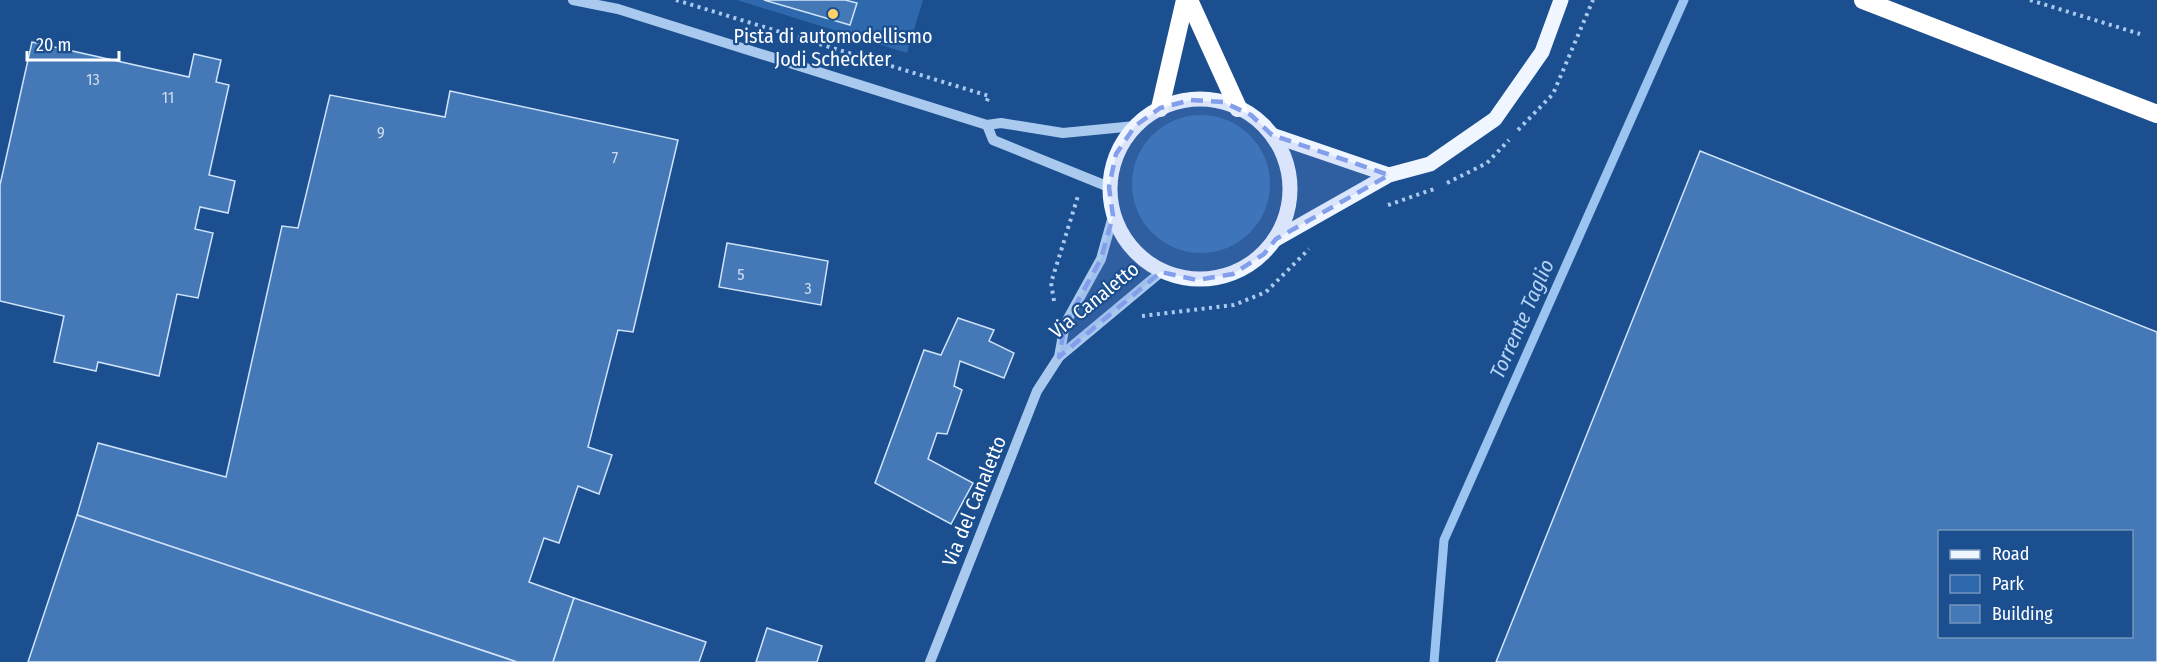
<svg xmlns="http://www.w3.org/2000/svg" width="2157" height="662" font-family="'Fira Sans Condensed',sans-serif">
  <style>
    .green { fill: #2e69ad }
    .lines { fill: none; stroke-linecap: round; stroke-linejoin: round }
    .stream { stroke: #9cc4f0; stroke-width: 9 }
    .building { fill: #4478b7; stroke: #cfe3fa; stroke-width: 1.5; fill-rule: evenodd }
    .path { stroke: #a9c9ee; stroke-width: 4; stroke-dasharray: 3 4.5; stroke-linecap: butt }
    .minor { stroke: #a9c9ee; stroke-width: 10 }
    .major { stroke: #f0f6ff; stroke-width: 15 }
    .highway { stroke: #fff; stroke-width: 18 }
    .marked { fill: #839eea; fill-opacity: 0.2; stroke: #839eea; stroke-width: 4.5; stroke-dasharray: 12 8; stroke-linejoin: round }
    .poi-dot { fill: #ffd166; stroke: #1b4f8f; stroke-width: 2 }
    .labels { text-anchor: middle; stroke-width: 4.5; stroke-linejoin: round; paint-order: stroke }
    .number-label { font-size: 16px; fill: #d0dded }
    .poi-label { font-size: 20px; fill: #fff; stroke: #1b4f8f }
    .street-label { font-size: 20px; fill: #fff; stroke: #1b4f8f }
    .water-label { font-size: 21px; font-style: italic; fill: #b5d3f5; stroke: #1b4f8f }
  </style>
  <rect width="100%" height="100%" fill="#1b4f8f"/>
  <g class="green">
    <path d="M737 0H923L907 53Z"/>
    <circle cx="1201" cy="184" r="69"/>
  </g>
  <g class="lines">
    <path class="stream" d="M1434 662 1444 540 1684 0"/>
  </g>
  <g class="building">
    <path d="M764 0H845L857 3 850 25Z"/>
    <path d="M32 42 189 77 194 54 221 60 216 82 229 85 209 175 235 181 228 213 200 207 195 229 213 233 198 298 177 294 159 376 98 362 96 371 54 362 64 316 0 301V185Z"/>
    <path d="M450 91 678 140 633 332 618 330 588 447 612 455 599 494 578 486 559 543 544 538 529 582 574 598 553 662H517L77 515 98 443 226 477 282 226 298 228 330 95 445 117Z"/>
    <path d="M1700 151 2157 332V662H1496ZM1940 532H2132V636H1940Z"/>
    <path d="M727 243 828 261 821 305 719 287Z"/>
    <path d="M958 318 994 330 989 341 1014 353 1004 378 960 361 954 386 962 390 947 434 937 433 928 459 973 483 951 524 875 483 924 350 941 355Z"/>
    <path d="M77 515 517 662H28Z"/>
    <path d="M574 598 706 642 699 662H553Z"/>
    <path d="M767 628 822 646 817 662H756Z"/>
  </g>
  <g class="lines">
    <g class="path">
      <path d="M676 0 989 96 985 105"/>
      <path d="M2030 0 2140 34"/>
      <path d="M1518 130 1553 94 1593 0"/>
      <path d="M1447 183 1487 163 1509 140"/>
      <path d="M1388 205 1437 188"/>
      <path d="M1054 301 1051 283 1078 196"/>
      <path d="M1142 316 1234 305 1266 292 1309 249"/>
    </g>
    <g class="minor">
      <path d="M573 0 618 9 987 125 1001 123 1063 133 1135 126"/>
      <path d="M987 125 993 140 1109 187"/>
      <path d="M1059 357 1065 324 1101 259 1113 216"/>
      <path d="M930 662 1037 391 1059 357 1161 272"/>
    </g>
    <g class="major">
      <circle cx="1200" cy="189" r="90"/>
      <path d="M1272 135 1389 175"/>
      <path d="M1276 239 1389 175 1430 164 1495 119 1542 52 1561 0"/>
    </g>
    <g class="highway">
      <path d="M1189 0 1238 108"/>
      <path d="M1863 0 2157 114"/>
      <path d="M1160 108 1185 0"/>
    </g>
  </g>
  <path class="marked" d="M1191 100 1223 102 1251 115 1272 135 1389 175 1276 239 1264 254 1233 274 1197 280 1161 272 1059 357 1065 324 1101 259 1113 216 1109 187 1116 154 1135 126 1160 108Z"/>
  <circle class="poi-dot" cx="833" cy="14" r="6"/>
  <g class="labels">
    <g class="number-label">
      <text x="93" y="85">13</text>
      <text x="168" y="103">11</text>
      <text x="381" y="138">9</text>
      <text x="615" y="163">7</text>
      <text x="741" y="280">5</text>
      <text x="808" y="294">3</text>
    </g>
    <g class="poi-label">
      <text x="833" y="43">Pista di automodellismo<tspan x="833" dy="23">Jodi Scheckter</tspan></text>
    </g>
    <g class="street-label">
      <text transform="translate(1094 300) rotate(-39)" y="7">Via Canaletto</text>
      <text transform="translate(974 501) rotate(-68)" y="7">Via del Canaletto</text>
    </g>
    <g class="water-label">
      <text transform="translate(1522 319) rotate(-66)" y="7">Torrente Taglio</text>
    </g>
  </g>
  <rect x="1938" y="530" width="195" height="108" fill="#1b4f8f" stroke="#7695bc" stroke-width="1.5"/>
  <rect x="1950" y="550" width="30" height="9" fill="#f0f6ff" stroke="#7695bc" stroke-width="1.5"/>
  <text x="1992" y="560" font-size="18" fill="#ffffff">Road</text>
  <rect x="1950" y="575" width="30" height="18" fill="#2e69ad" stroke="#7695bc" stroke-width="1.5"/>
  <text x="1992" y="590" font-size="18" fill="#ffffff">Park</text>
  <rect x="1950" y="605" width="30" height="18" fill="#4478b7" stroke="#7695bc" stroke-width="1.5"/>
  <text x="1992" y="620" font-size="18" fill="#ffffff">Building</text>
  <path d="M27 51v9h92v-9" fill="none" stroke="#ffffff" stroke-width="3"/>
  <text x="36" y="51" font-size="18" fill="#ffffff" stroke="#1b4f8f" stroke-width="4.5" paint-order="stroke">20 m</text>
</svg>
